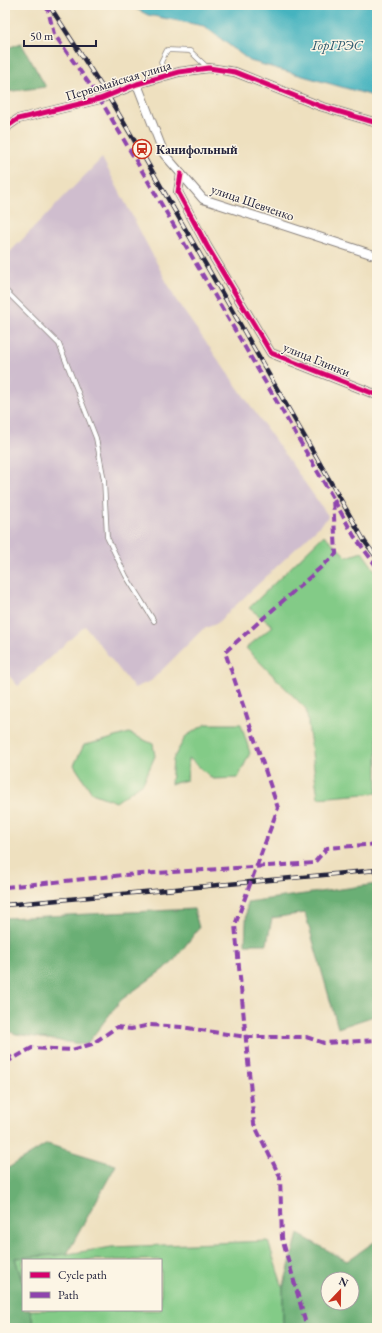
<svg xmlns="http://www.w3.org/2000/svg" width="382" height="1333" font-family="'EB Garamond',serif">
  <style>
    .industrial { fill: #cfbdce }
    .green { fill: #83cb87; stroke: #527661 }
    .forest { fill: #6aaf74; stroke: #466858; fill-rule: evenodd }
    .water { fill: #45b3bf; stroke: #346a7d }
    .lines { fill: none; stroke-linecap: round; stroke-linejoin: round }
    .service-casing { stroke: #88817d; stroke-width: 5.5 }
    .minor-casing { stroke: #88817d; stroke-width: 10 }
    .service { stroke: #fff; stroke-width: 4 }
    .minor { stroke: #fff; stroke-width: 8 }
    .rail-casing { stroke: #22223b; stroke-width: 4.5 }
    .rail { stroke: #fcf5e5; stroke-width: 3; stroke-dasharray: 9; stroke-linecap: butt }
    .quiet { stroke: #8e44ad; stroke-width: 4; stroke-dasharray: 8 4; stroke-linecap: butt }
    .cycleway-casing { stroke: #fcf5e5; stroke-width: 8 }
    .cycleway { stroke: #d6006c; stroke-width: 5 }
    .labels { text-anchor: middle; stroke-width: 3; stroke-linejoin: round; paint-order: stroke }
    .street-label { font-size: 13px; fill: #22223b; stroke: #fcf5e5 }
    .poi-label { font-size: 13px; font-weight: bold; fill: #22223b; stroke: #fcf5e5; text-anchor: start }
    .water-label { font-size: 14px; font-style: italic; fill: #305c70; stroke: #fcf5e5 }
  </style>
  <rect width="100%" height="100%" fill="#fcf5e5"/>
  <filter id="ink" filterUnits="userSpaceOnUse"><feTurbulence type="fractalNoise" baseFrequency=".025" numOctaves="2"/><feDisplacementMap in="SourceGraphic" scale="8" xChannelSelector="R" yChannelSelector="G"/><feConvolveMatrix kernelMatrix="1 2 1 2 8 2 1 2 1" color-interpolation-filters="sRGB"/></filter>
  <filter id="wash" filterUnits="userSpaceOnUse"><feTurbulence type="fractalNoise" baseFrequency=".012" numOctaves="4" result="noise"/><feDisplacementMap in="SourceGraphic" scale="16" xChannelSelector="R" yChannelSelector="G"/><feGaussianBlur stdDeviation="0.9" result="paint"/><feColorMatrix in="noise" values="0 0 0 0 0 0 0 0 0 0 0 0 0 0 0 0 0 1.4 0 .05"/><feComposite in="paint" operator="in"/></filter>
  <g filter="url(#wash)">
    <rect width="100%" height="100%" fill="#eee0bf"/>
    <path class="industrial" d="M102 158 176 300 329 517 216 624 203 629 151 681 134 688 85 626 18 686 5 671V257Z"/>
    <g class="green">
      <path d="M324 535 347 557 362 552 377 573V793L318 798 306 709 246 648 273 626 249 608Z"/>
      <path d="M206 724H241L250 753 238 778 213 779 189 758 187 780 171 784 173 759 186 736Z"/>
      <path d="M129 733 153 744 155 756 143 783 116 802 92 793 74 765 84 745 106 740Z"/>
      <path d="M268 1241 283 1288V1328H35L30 1310H161V1260H23V1285L15 1258 67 1254 112 1247Z"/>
    </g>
    <g class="forest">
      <path d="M21 43 46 87 5 92V49Z"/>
      <path d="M377 884V1015L338 1028 305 913 272 918 267 944H245L247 902Z"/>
      <path d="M194 909 199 928 172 963 121 1000 86 1045 16 1034 5 1030V918Z"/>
      <path d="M47 1144 116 1165 67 1254 15 1258 23 1285V1310H30L35 1328H5V1170Z"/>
      <path d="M298 1234 347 1261 377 1240V1328H283V1288ZM328 1279H352V1303H328Z"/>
    </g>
    <path class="water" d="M128 5H377V97L250 61 204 26 148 15Z"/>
  </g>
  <g filter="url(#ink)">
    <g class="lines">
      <defs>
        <g id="service">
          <path d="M165 76 161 62 167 50 190 51 208 68"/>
          <path d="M5 290 59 344 96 438 104 480 107 537 126 576 154 621"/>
        </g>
        <g id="minor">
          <path d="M137 84 164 154 203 199 377 256"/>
          <path d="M5 130 8 126 18 119 100 99 137 84 179 72 209 68 235 72 320 106 377 123"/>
          <path d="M181 174 178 192 207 246 271 353 377 395"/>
        </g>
      </defs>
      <use href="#service" class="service-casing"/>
      <use href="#minor" class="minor-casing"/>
      <use href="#service" class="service"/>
      <use href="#minor" class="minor"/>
      <defs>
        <g id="rail">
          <path d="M49 5 108 96 140 150 365 542 377 558"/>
          <path d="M5 905 377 870"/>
        </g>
      </defs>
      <use href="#rail" class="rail-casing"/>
      <use href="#rail" class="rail"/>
      <g class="quiet">
        <path d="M45 5 48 10 54 34 100 99 333 498 336 554 225 652 278 808 235 925 254 1124 280 1177 282 1238 307 1328"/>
        <path d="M334 500 354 536 377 567"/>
        <path d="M5 887 124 875 314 863 327 848 377 844"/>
        <path d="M5 1053 13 1059"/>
        <path d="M5 1063 32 1048 72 1050 92 1044 117 1027 131 1029 150 1025 181 1027 246 1037H306L324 1043 377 1040"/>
      </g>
      <defs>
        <g id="cycleway">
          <path d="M5 130 8 126 18 119 100 99 137 84 179 72 209 68 235 72 320 106 377 123"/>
          <path d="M181 174 178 192 207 246 271 353 377 395"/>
        </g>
      </defs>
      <use href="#cycleway" class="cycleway-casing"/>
      <use href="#cycleway" class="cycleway"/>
    </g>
  </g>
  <defs>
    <symbol id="station-ring" viewBox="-11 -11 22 22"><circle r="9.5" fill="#fcf5e5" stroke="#c8321e" stroke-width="1.5"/><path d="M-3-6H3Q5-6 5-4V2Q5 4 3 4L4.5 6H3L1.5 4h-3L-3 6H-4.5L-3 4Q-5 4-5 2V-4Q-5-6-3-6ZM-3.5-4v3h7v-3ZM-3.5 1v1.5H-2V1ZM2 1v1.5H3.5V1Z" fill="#c8321e"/></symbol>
  </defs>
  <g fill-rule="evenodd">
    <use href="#station-ring" x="131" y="138" width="22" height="22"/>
  </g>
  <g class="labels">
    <g class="street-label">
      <text transform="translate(118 80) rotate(-17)" y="5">Первомайская улица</text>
      <text transform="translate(253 202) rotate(19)" y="5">улица Шевченко</text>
      <text transform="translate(317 359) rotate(22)" y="5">улица Глинки</text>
    </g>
    <g class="poi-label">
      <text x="156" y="154">Канифольный</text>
    </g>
    <g class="water-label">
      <text x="337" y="50">ГорГРЭС</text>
    </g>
  </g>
  <rect width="382" height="1333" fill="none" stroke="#fcf5e5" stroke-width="20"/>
  <rect x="22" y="1259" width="140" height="52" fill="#fcf5e5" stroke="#a5a1a1"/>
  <rect x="30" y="1272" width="20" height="6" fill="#d6006c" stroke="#a5a1a1"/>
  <text x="58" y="1279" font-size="12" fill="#22223b">Cycle path</text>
  <rect x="30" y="1292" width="20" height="6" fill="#8e44ad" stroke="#a5a1a1"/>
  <text x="58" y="1299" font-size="12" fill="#22223b">Path</text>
  <g transform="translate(340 1291) rotate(22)"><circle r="19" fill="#fcf5e5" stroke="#a5a1a1"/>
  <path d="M0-3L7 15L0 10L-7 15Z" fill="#c8321e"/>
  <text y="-6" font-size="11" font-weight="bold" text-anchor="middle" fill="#22223b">N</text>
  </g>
  <path d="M24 40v6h72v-6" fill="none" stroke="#22223b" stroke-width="2"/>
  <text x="30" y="40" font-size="12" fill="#22223b" stroke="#fcf5e5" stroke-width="3" paint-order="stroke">50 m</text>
</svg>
